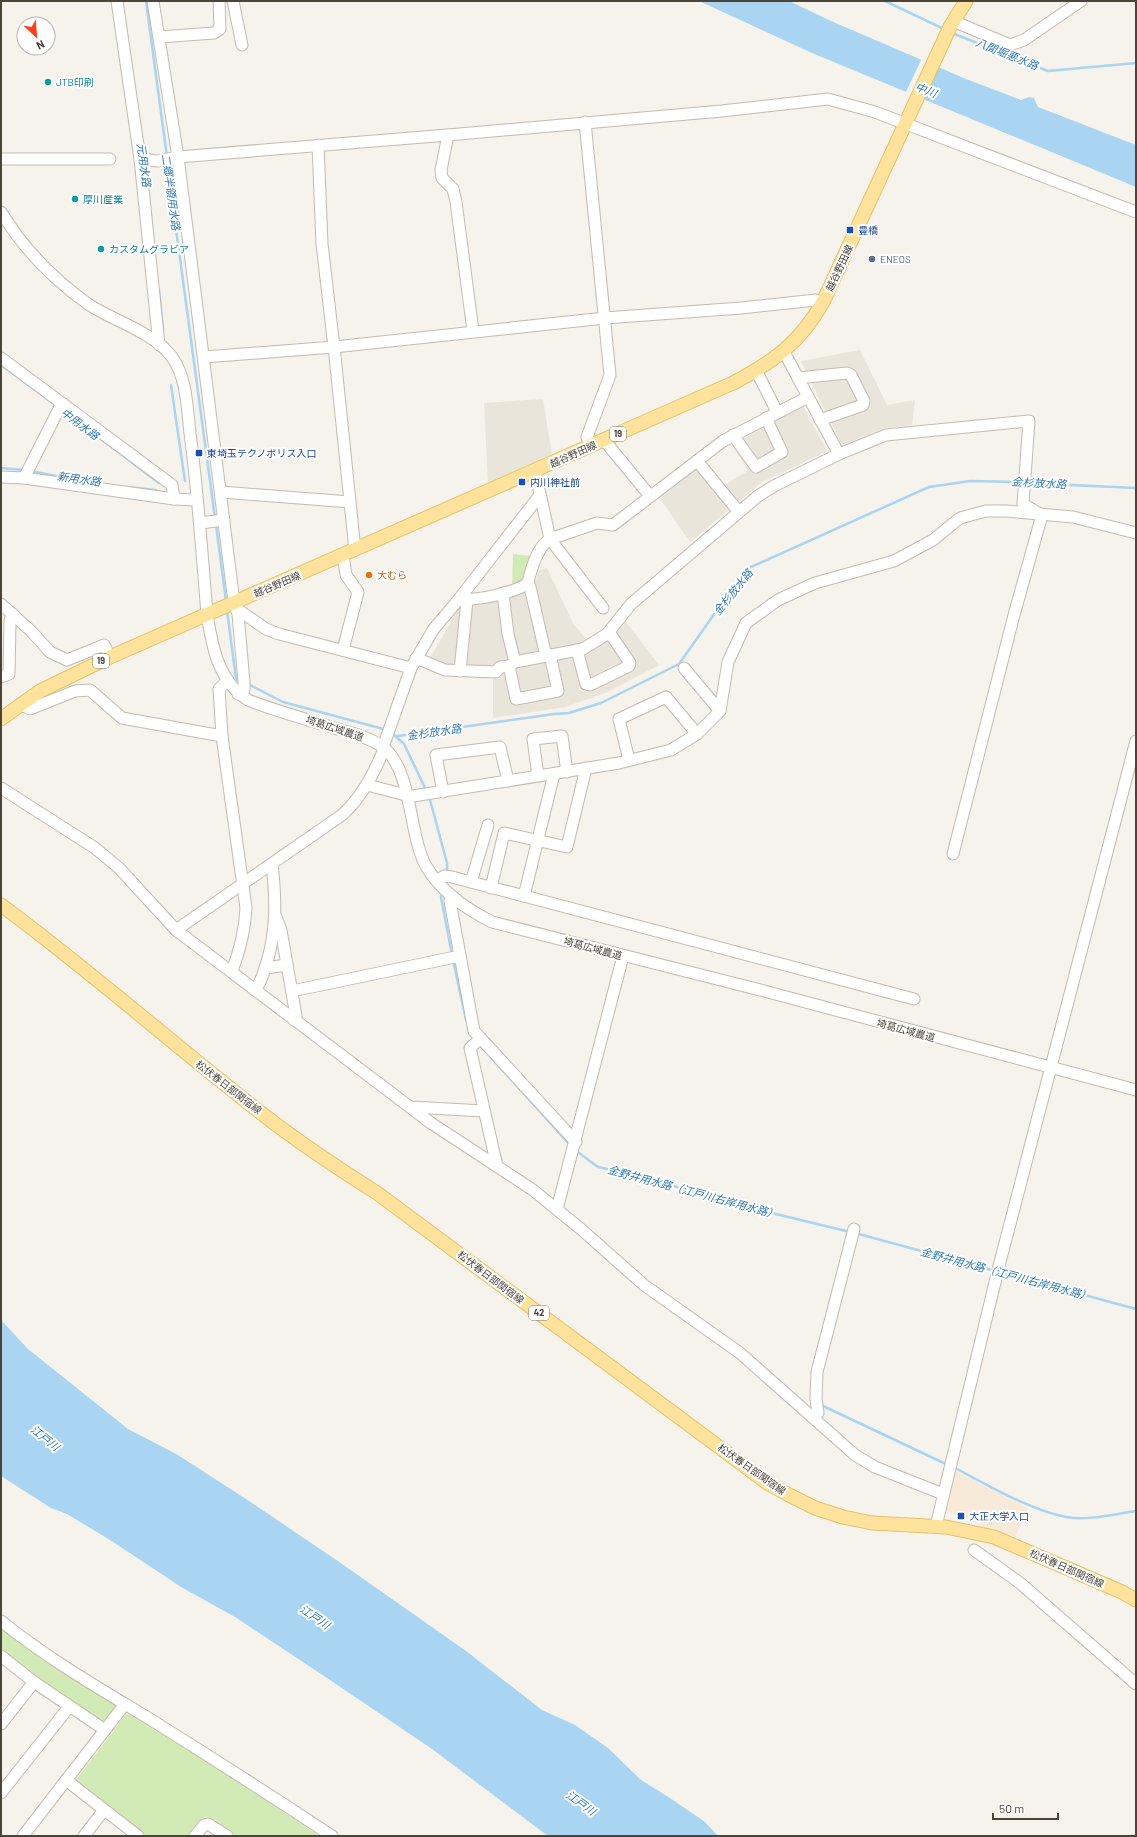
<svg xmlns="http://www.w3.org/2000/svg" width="1137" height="1837" font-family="Barlow,'Noto Sans JP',sans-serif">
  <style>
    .residential { fill: #eae5da }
    .commercial { fill: #f7ead8 }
    .green { fill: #d2eab5 }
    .water { fill: #a9d4f2 }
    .pier { fill: #f6f3ec }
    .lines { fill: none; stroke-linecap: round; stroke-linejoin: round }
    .stream { stroke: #a9d4f2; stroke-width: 2.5 }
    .minor-casing { stroke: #c2bbae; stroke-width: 13 }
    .major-casing { stroke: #e6c16a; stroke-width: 15 }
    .minor { stroke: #fff; stroke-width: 11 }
    .major { stroke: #ffe39c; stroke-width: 13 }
    .culture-dot { fill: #0f9aa8; stroke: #fff; stroke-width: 1.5 }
    .transit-dot { fill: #1a4fb4; stroke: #fff; stroke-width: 1.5 }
    .service-dot { fill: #5c6f8a; stroke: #fff; stroke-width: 1.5 }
    .food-dot { fill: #e8710a; stroke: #fff; stroke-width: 1.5 }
    .labels { text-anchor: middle; stroke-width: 4; stroke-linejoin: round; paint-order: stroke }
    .shield { fill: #fff; stroke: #817c74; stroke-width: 1 }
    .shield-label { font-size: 9px; font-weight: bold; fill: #4b4439 }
    .culture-label { font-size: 10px; fill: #0d838f; stroke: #fff; text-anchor: start }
    .transit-label { font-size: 10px; fill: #164399; stroke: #fff; text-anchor: start }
    .service-label { font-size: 10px; fill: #4e5e75; stroke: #fff; text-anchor: start }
    .street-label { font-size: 10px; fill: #4b4439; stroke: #fff }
    .food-label { font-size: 10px; fill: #c56008; stroke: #fff; text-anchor: start }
    .water-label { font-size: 11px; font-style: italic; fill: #2e7ab2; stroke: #fff }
  </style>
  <rect width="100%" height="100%" fill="#f6f3ec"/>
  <g class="residential">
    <path d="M860 350 887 405 915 400 912 425 884 428 842 445 801 361Z"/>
    <path d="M543 399 552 454 488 483 484 403Z"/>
    <path d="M803 406 827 451 762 482 690 542 659 497 702 464 719 488 748 471 732 445Z"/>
    <path d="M547 568 573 623 590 644 625 621 659 665 608 692 565 707 493 718V672L426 665 460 606 533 590 539 570Z"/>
  </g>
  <path class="commercial" d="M954 1471 1028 1508 1014 1540 947 1511 945 1506Z"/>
  <g class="green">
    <path d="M513 554 532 556 524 580 512 588Z"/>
    <path d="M1 1627 115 1704 116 1708 105 1723 101 1724 1 1649Z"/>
    <path d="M126 1714 130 1715 222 1770 319 1836H236L205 1816 189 1836H143L76 1783V1780Z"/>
  </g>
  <g class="water">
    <path d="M699 1H789L831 21 966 79 1021 100 1029 97 1034 98 1038 107 1136 145V187L812 53Z"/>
    <path d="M1 1320 28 1349 128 1429 178 1455 252 1503 345 1566 466 1651 542 1710 575 1725 608 1748 641 1780 670 1798 705 1822 718 1836H548L432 1749 330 1680 235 1617 181 1587 110 1540 67 1514 51 1508 1 1476Z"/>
  </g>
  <path class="pier" d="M922 58 937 65 921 100 905 94Z"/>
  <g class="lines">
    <g class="stream">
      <path d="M146 1 167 157"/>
      <path d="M885 1 944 29"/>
      <path d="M952 33 1048 71 1136 63"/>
      <path d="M167 162 215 518"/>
      <path d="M159 290 163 329"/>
      <path d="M1 365 57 406"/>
      <path d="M171 385 185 481"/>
      <path d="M72 417 159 483"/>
      <path d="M1 468 24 470"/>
      <path d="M30 471 78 480"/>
      <path d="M1027 483 1136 488"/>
      <path d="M127 487 156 490"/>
      <path d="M216 525 226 601"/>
      <path d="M227 610 236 679 241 681"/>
      <path d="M248 684 283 702 387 730"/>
      <path d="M391 732 404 744 426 790"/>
      <path d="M398 736 554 714 569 713 601 703 679 664 722 603 751 567 929 487 970 481 1022 482"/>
      <path d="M429 796 447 863V873"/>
      <path d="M443 891 441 897 452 955"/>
      <path d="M453 960 466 1020"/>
      <path d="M480 1045 570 1145"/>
      <path d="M575 1150 598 1167 639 1176 743 1206 850 1232"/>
      <path d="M855 1233 995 1271"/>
      <path d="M1000 1272 1136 1309"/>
      <path d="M821 1405 948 1465"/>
      <path d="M953 1467C986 1484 1029 1510 1066 1517 1088 1521 1114 1514 1136 1511"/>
    </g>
    <defs>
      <g id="minor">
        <path d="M117 1 140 159 159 345"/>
        <path d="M153 1 178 157 234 602 238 614 244 682V690L238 694"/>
        <path d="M233 1 242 45"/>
        <path d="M953 21 1010 45 1024 40 1081 1"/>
        <path d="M159 37 214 33 220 29 219 1"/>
        <path d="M585 122 610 375 587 437 590 446"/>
        <path d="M448 135 441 170 442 178 453 189 456 202 473 331"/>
        <path d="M318 145 322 244 334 347 355 550"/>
        <path d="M1 159H110"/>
        <path d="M140 159 158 161 178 157 448 135 722 111 828 99 875 112 1136 212"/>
        <path d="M1 212C23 248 53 279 88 304 113 321 154 332 172 357 187 378 187 408 190 433 198 493 202 554 207 614 212 646 218 681 248 700 278 712 310 720 341 730 355 734 370 738 383 747 413 771 408 833 426 866 441 892 466 909 492 922L764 991 1136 1090"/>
        <path d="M784 352 839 454"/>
        <path d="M204 357 334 347 605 318 741 308 816 300 823 302"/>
        <path d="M1 358 172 485 174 499"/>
        <path d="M756 370 777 412"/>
        <path d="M798 378 847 373 851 375 864 401 863 405 820 420"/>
        <path d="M733 435 756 467 782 452 766 418"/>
        <path d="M604 440 650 496"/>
        <path d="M697 461 739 512"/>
        <path d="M535 471 550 539 603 608"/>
        <path d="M1 477 24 478 174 499 197 500"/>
        <path d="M24 478 62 403"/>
        <path d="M221 492 350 502"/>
        <path d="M200 523 224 520"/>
        <path d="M343 555 346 575 358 592 343 650"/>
        <path d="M528 583 530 587 546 656"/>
        <path d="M503 593 508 634 515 662"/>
        <path d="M459 599C475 601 515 593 528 583 531 569 538 546 550 539L597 523 613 525 723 441 808 397"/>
        <path d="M1 604 31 631 50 652 67 660 104 645 110 657"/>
        <path d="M237 609 266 629 279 634 411 668"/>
        <path d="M577 650 586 684 590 685 629 666 630 663 609 632"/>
        <path d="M416 658 445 670 496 672 500 667 509 666 515 662 583 649 607 634 631 604 758 496 774 486 839 454 886 435 1029 421 1023 504 1040 514"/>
        <path d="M509 666 516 699 558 691 550 655"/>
        <path d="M684 668 720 711"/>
        <path d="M460 671 467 600"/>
        <path d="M1 677 9 674 10 620 13 614"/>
        <path d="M227 681 219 689 222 736 246 908C245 931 240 950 232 971"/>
        <path d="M20 704 30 709 75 691 90 690 122 718 222 736"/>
        <path d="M383 747 411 668 433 630 459 599 540 495"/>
        <path d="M629 760 619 719 666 697 697 734"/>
        <path d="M538 776 533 739 562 736 567 772"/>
        <path d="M367 785 406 795"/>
        <path d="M1 788 95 848 119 868 176 930 431 1123 533 1190 582 1230 644 1285 740 1353 855 1455 875 1467 943 1494"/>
        <path d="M443 792 436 755 500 747 508 781"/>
        <path d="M407 797 619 763 671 750 697 734 720 711 728 662 746 623 778 600 815 583 894 561 933 540 960 518 986 511H1006L1073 517 1136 533"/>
        <path d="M953 854 1014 615 1042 515"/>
        <path d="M437 881 444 876 452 877 914 999"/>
        <path d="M471 882 488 825"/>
        <path d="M491 888 504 833 567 847 586 768"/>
        <path d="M524 896 554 774"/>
        <path d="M453 897 450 901 474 1031 576 1142"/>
        <path d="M276 917 281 930 296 1016 294 1020"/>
        <path d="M176 930 342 815C362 797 374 774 384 749"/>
        <path d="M265 968 287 965"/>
        <path d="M255 990C261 983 263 974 266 965 277 931 276 899 272 864"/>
        <path d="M292 991 460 956"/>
        <path d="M480 1039 470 1048 497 1166"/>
        <path d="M411 1107 484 1111"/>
        <path d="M557 1209 623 956"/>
        <path d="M813 1418 818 1413 816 1399 817 1372 854 1229"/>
        <path d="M936 1526 999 1266 1136 741"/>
        <path d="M974 1550 1020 1583 1136 1684"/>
        <path d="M1 1621C48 1659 102 1690 153 1721 214 1759 273 1797 332 1836"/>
        <path d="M1 1656 34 1682 105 1730"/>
        <path d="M1 1724 34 1682"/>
        <path d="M66 1780 138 1836"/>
        <path d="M1 1793 69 1707"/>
        <path d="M23 1836 125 1704"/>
        <path d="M84 1836 104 1810"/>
        <path d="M195 1836 204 1825 208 1824 227 1836"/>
      </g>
      <g id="major">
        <path d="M1 719 40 691 110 657 733 383C773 362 800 343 823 302L950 27 966 1"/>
        <path d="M1 905C92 972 176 1047 265 1116 301 1144 339 1169 377 1193L769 1484 789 1495 815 1508 843 1517 872 1523 946 1527 994 1537 1122 1592 1136 1600"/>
      </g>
    </defs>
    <use href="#minor" class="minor-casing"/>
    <use href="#major" class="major-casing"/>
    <use href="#minor" class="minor"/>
    <use href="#major" class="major"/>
  </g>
  <g class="culture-dot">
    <circle cx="48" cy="82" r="4"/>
    <circle cx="75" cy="199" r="4"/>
    <circle cx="101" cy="249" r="4"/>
  </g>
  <g class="transit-dot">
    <rect x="846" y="226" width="8" height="8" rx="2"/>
    <rect x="195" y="449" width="8" height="8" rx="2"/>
    <rect x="518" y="478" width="8" height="8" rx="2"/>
    <rect x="957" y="1512" width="8" height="8" rx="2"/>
  </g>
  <circle class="service-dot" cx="872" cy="259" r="4"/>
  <circle class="food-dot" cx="369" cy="575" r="4"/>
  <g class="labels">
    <g class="shield">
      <rect x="610" y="427" width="16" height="14" rx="3"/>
      <rect x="93" y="654" width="16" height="14" rx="3"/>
      <rect x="529" y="1306" width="20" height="14" rx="3"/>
    </g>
    <g class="shield-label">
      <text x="618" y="437">19</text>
      <text x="101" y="664">19</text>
      <text x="539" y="1316">42</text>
    </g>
    <g class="culture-label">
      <text x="56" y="86">JTB印刷</text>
      <text x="83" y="203">厚川産業</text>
      <text x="109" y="253">カスタムグラビア</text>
    </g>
    <g class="transit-label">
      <text x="858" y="234">豊橋</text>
      <text x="207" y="457">東埼玉テクノポリス入口</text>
      <text x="530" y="486">内川神社前</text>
      <text x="969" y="1520">大正大学入口</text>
    </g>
    <g class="service-label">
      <text x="880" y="263">ENEOS</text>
    </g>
    <g class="street-label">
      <text transform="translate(839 268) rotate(-65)" y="4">越谷野田線</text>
      <text transform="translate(573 454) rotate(-24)" y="4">越谷野田線</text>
      <text transform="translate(277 584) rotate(-23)" y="4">越谷野田線</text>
      <text transform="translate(335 728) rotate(18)" y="4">埼葛広域農道</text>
      <text transform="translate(593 948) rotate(15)" y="4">埼葛広域農道</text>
      <text transform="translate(906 1030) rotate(15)" y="4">埼葛広域農道</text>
      <text transform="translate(229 1087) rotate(38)" y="4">松伏春日部関宿線</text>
      <text transform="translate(491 1277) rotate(37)" y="4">松伏春日部関宿線</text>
      <text transform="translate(752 1469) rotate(35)" y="4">松伏春日部関宿線</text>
      <text transform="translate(1067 1568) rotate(24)" y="4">松伏春日部関宿線</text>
    </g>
    <g class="food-label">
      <text x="377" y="579">大むら</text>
    </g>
    <g class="water-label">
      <text transform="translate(1007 54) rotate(22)" y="4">八間堀悪水路</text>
      <text transform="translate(926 90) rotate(21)" y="4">中川</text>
      <text transform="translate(144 165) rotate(82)" y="4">元用水路</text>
      <text transform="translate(171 192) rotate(82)" y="4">二郷半領用水路</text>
      <text transform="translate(80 424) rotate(37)" y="4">中用水路</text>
      <text transform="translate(79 479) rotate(8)" y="4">新用水路</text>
      <text transform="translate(1039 483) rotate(3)" y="4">金杉放水路</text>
      <text transform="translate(733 592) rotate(-51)" y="4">金杉放水路</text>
      <text transform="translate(434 732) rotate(-8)" y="4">金杉放水路</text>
      <text transform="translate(693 1192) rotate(15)" y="4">金野井用水路（江戸川右岸用水路）</text>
      <text transform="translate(1006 1274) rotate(15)" y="4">金野井用水路（江戸川右岸用水路）</text>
      <text transform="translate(45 1438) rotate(39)" y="4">江戸川</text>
      <text transform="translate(315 1617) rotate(34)" y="4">江戸川</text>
      <text transform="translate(581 1803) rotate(36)" y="4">江戸川</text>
    </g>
  </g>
  <rect width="1137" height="1837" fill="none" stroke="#4b4439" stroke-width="4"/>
  <g transform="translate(36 36) rotate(154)"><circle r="19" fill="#ffffff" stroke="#b7b4b0"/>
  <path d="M0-3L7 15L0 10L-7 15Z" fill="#fc3f1d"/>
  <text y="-6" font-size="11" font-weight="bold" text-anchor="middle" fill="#4b4439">N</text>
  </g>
  <path d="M993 1813v6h65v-6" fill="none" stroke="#4b4439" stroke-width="2"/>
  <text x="999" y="1813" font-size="12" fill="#4b4439" stroke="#ffffff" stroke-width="3" paint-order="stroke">50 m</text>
</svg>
